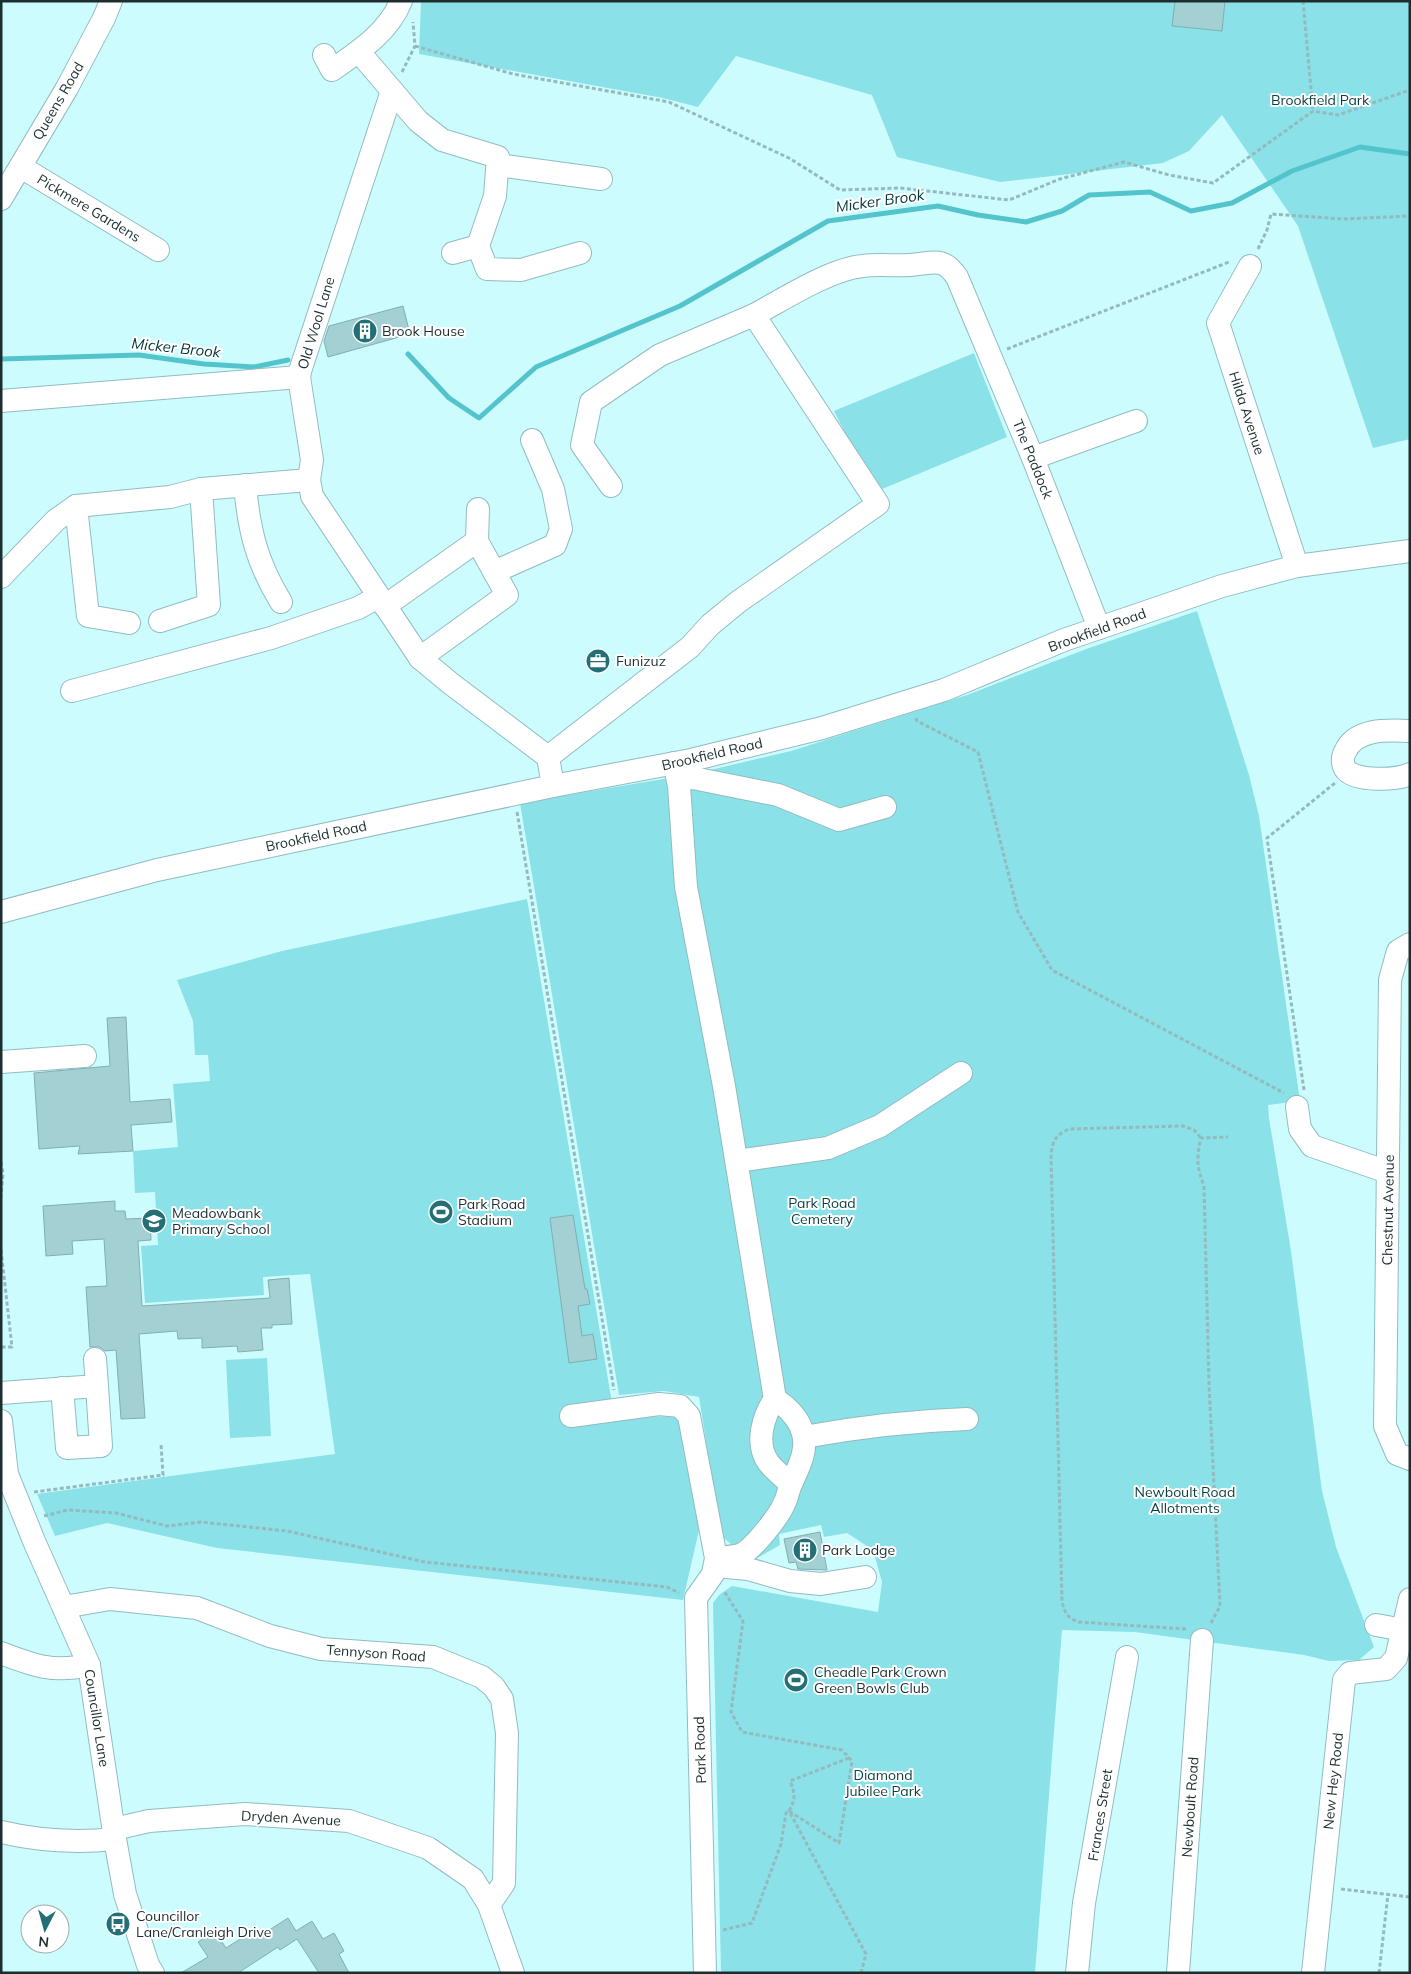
<svg xmlns="http://www.w3.org/2000/svg" width="1411" height="1974" font-family="Mulish,sans-serif">
  <style>
    .green { fill: #8ae1e8 }
    .lines { fill: none; stroke-linecap: round; stroke-linejoin: round }
    .stream { stroke: #54c4cc; stroke-width: 5 }
    .building { fill: #a3d0d3; stroke: #82aeb1 }
    .minor-casing { stroke: #90bcc0; stroke-width: 24 }
    .path { stroke: #94babd; stroke-width: 3; stroke-dasharray: 4 2.5; stroke-linecap: butt }
    .minor { stroke: #fff; stroke-width: 22 }
    .labels { text-anchor: middle; stroke-width: 4; stroke-linejoin: round; paint-order: stroke }
    .park-label { font-size: 14px; fill: #083e42; stroke: #fff }
    .street-label { font-size: 14px; fill: #1c2e2f; stroke: #fff }
    .poi-label { font-size: 14px; fill: #1c2e2f; stroke: #fff; text-anchor: start }
    .water-label { font-size: 15px; font-style: italic; fill: #003639; stroke: #fff }
  </style>
  <rect width="100%" height="100%" fill="#cdfcff"/>
  <g class="green">
    <path d="M421 1H1410V439L1373 448 1298 226 1222 115 1189 151 1163 163 1000 182 897 157 872 95 736 56 698 107 663 98 419 54Z"/>
    <path d="M974 353 1007 437 875 492 834 411Z"/>
    <path d="M1197 611 1249 775 1259 816 1300 1101 1268 1105 1269 1118 1291 1251 1322 1491 1336 1547 1374 1647 1359 1660 1329 1661 1304 1655 1135 1632 1062 1630 1035 1973H721L713 1603 719 1595 732 1586 878 1612 882 1582 873 1550 847 1533 824 1537 821 1525 779 1534 780 1545 752 1561 721 1536 699 1397 664 1391 619 1395 520 803 693 774 791 751 967 695 1089 648Z"/>
    <path d="M527 899 614 1415 680 1417 699 1530 683 1600 217 1548 107 1523 55 1536 37 1494 335 1454 310 1274 263 1277 264 1295 145 1303 141 1246 158 1245 155 1192 135 1193 133 1151 178 1147 173 1084 210 1081 208 1055H195L193 1021 177 980 282 951Z"/>
    <path d="M267 1358 271 1436 230 1438 226 1360Z"/>
  </g>
  <g class="lines">
    <g class="stream">
      <path d="M408 354 449 398 479 418 536 367 680 306 828 221 938 206 978 215 1026 222 1062 211 1089 195 1150 192 1191 211 1232 203 1292 171 1360 147 1410 154"/>
      <path d="M1 359 139 355 204 364 254 367 288 360"/>
    </g>
  </g>
  <g class="building">
    <path d="M1175 1H1225L1222 31 1172 26Z"/>
    <path d="M403 306 410 334 328 357 324 341 329 326Z"/>
    <path d="M126 1017 130 1102 170 1099 172 1122 131 1125 133 1151 78 1154 80 1146 39 1149 34 1073 110 1066 107 1018Z"/>
    <path d="M115 1201V1211H125L126 1219 150 1218 151 1240 138 1241 142 1306 270 1298 268 1280 289 1278 292 1324 272 1325V1328H261L263 1350 238 1352 237 1346 202 1348V1338L178 1339 177 1331 139 1334 145 1418 121 1419 116 1350 105 1351 100 1347H90L86 1287 107 1286 104 1239 72 1241 73 1254 46 1256 43 1206Z"/>
    <path d="M573 1215 585 1289H587L590 1304 578 1306 582 1336 593 1334 597 1359 569 1363 550 1218Z"/>
    <path d="M820 1532 827 1570 798 1569 796 1562 789 1563 784 1539Z"/>
    <path d="M288 1918 296 1931 312 1921 323 1939 334 1933 344 1951 339 1954 349 1973H319L297 1939 280 1950 278 1947 238 1973H181L208 1957 198 1942 215 1931 226 1948 256 1929 260 1936Z"/>
  </g>
  <g class="lines">
    <defs>
      <g id="minor">
        <path d="M359 52 418 121 442 140 498 157 495 196 478 246"/>
        <path d="M324 55 332 70C358 52 389 32 401 1"/>
        <path d="M392 91 301 368 299 377 312 460 309 480 312 496 420 658 450 683 548 757"/>
        <path d="M498 165 601 179"/>
        <path d="M21 167 158 250"/>
        <path d="M1 199 67 88 104 18 111 1"/>
        <path d="M453 253 478 246 487 269 521 270 580 253"/>
        <path d="M1250 266 1218 323 1297 566"/>
        <path d="M754 315C784 299 830 269 863 266 879 264 894 266 910 265 932 264 942 255 957 277L1033 458 1099 628"/>
        <path d="M1 401 299 377"/>
        <path d="M1033 458 1136 421"/>
        <path d="M245 485C249 531 257 563 281 602"/>
        <path d="M76 506 88 616 129 623"/>
        <path d="M494 572 555 545 561 529 553 489 532 440"/>
        <path d="M1 577 56 520 76 506 170 497 201 489 309 480"/>
        <path d="M385 606 477 541"/>
        <path d="M160 621 209 605 201 489"/>
        <path d="M420 658 507 595 477 541 478 509"/>
        <path d="M72 691 271 638 358 608 378 597"/>
        <path d="M1410 731C1388 730 1355 728 1345 752 1342 757 1342 765 1346 770 1357 782 1396 780 1410 774"/>
        <path d="M674 763 679 786 686 887 724 1086 775 1399C789 1408 801 1420 804 1438 806 1454 798 1468 792 1482 788 1489 788 1497 784 1504 779 1516 754 1548 742 1554 735 1557 723 1557 716 1558"/>
        <path d="M678 779 693 778 778 795 839 820 885 807"/>
        <path d="M553 786 548 757 690 647 710 625 738 602 878 504 754 315 660 355 591 402 582 445 611 486"/>
        <path d="M1 912 157 870 553 786 691 760 822 728 944 690 1064 640 1222 586 1297 566 1410 551"/>
        <path d="M1410 944 1398 951 1390 980 1385 1426 1397 1454 1410 1459"/>
        <path d="M1 1062 85 1056"/>
        <path d="M1297 1107 1300 1129 1312 1146 1388 1172"/>
        <path d="M737 1161 828 1148 880 1126 961 1073"/>
        <path d="M62 1388 67 1448 101 1446 97 1386"/>
        <path d="M1 1393 97 1386 95 1359"/>
        <path d="M775 1399C763 1416 755 1443 768 1462 774 1470 783 1477 791 1484"/>
        <path d="M571 1416 659 1404 680 1406 689 1416 716 1558 713 1574 696 1598 705 1973"/>
        <path d="M1 1421 7 1474 34 1541 89 1665 115 1839 125 1894 148 1965 153 1973"/>
        <path d="M804 1437C858 1427 911 1421 967 1419"/>
        <path d="M716 1566 748 1569 790 1581 821 1584 865 1577"/>
        <path d="M64 1607 110 1599 197 1608 270 1636 321 1649 433 1657 482 1677 494 1687 502 1699 507 1733 504 1883 489 1905"/>
        <path d="M1376 1625 1404 1630"/>
        <path d="M1 1653C35 1666 53 1673 89 1665"/>
        <path d="M114 1829 149 1821 245 1814 349 1821 428 1848 473 1879 489 1905 513 1973"/>
        <path d="M1 1832C39 1841 76 1843 115 1839"/>
        <path d="M1077 1973 1084 1903 1127 1657"/>
        <path d="M1178 1973 1202 1640"/>
        <path d="M1313 1973 1344 1680 1350 1673 1386 1669 1396 1658 1410 1599"/>
      </g>
    </defs>
    <use href="#minor" class="minor-casing"/>
    <g class="path">
      <path d="M1303 1 1313 111"/>
      <path d="M415 46 513 74 669 102 789 158 840 190 900 188 1009 200 1060 179 1124 162 1169 175 1213 183 1313 111 1338 115 1410 90"/>
      <path d="M402 72 415 46 413 22"/>
      <path d="M1258 249 1267 230 1271 214 1343 219 1410 216"/>
      <path d="M1007 349 1229 262"/>
      <path d="M916 718 917 721 978 752 1018 912 1052 970 1284 1093"/>
      <path d="M517 812 614 1390"/>
      <path d="M1304 1090 1267 838 1335 783"/>
      <path d="M1 1162 3 1173 1 1197"/>
      <path d="M1 1250 12 1347H1"/>
      <path d="M34 1492 163 1475 161 1444"/>
      <path d="M44 1516 68 1510 116 1513 167 1526 201 1522 287 1531 425 1562 667 1587 679 1593"/>
      <path d="M1211 1623 1220 1606 1209 1384 1204 1186C1197 1168 1196 1158 1201 1138L1228 1137"/>
      <path d="M1186 1629 1078 1622C1067 1617 1065 1613 1062 1602L1051 1154C1053 1140 1056 1135 1069 1129L1183 1126 1194 1130 1201 1138"/>
      <path d="M849 1758 790 1781C795 1793 796 1799 789 1811L866 1954 861 1973"/>
      <path d="M1341 1889 1410 1897"/>
      <path d="M723 1930 752 1923 781 1844 786 1813 789 1811 839 1843 852 1761 842 1750 742 1732 731 1712 743 1621 724 1591"/>
      <path d="M1379 1973 1388 1894"/>
    </g>
    <use href="#minor" class="minor"/>
  </g>
  <defs>
    <symbol id="building-disc" viewBox="-11 -11 22 22"><circle r="9.5" fill="#246f75" stroke="#fff"/><path d="M-4-6H4V6H1V3H-1V6H-4ZM-2.5-4.3h1.7v1.8h-1.7ZM.8-4.3h1.7v1.8H.8ZM-2.5-1h1.7V.8h-1.7ZM.8-1h1.7V.8H.8Z" fill="#fff"/></symbol>
    <symbol id="office-disc" viewBox="-11 -11 22 22"><circle r="9.5" fill="#246f75" stroke="#fff"/><path d="M-6-3h4V-5.5h4V-3h4V5H-6ZM-1-4.5V-3h2v-1.5ZM-6 0V1H6V0Z" fill="#fff"/></symbol>
    <symbol id="stadium-disc" viewBox="-11 -11 22 22"><circle r="9.5" fill="#246f75" stroke="#fff"/><path d="M0-5a6.5 5 0 1 0 0 10a6.5 5 0 1 0 0-10ZM-3.5-1.8h7v3.6h-7Z" fill="#fff"/></symbol>
    <symbol id="school-disc" viewBox="-11 -11 22 22"><circle r="9.5" fill="#246f75" stroke="#fff"/><path d="M0-5L7-2L0 1L-7-2ZM-4 1L0 2.5L4 1V4Q0 6-4 4Z" fill="#fff"/></symbol>
    <symbol id="bus-disc" viewBox="-11 -11 22 22"><circle r="9.5" fill="#246f75" stroke="#fff"/><path d="M-5-6H5V4H4V6H2V4H-2V6H-4V4H-5ZM-3.5-4V0h7V-4ZM-3.5 1.2v1.5H-2V1.2ZM2 1.2v1.5H3.5V1.2Z" fill="#fff"/></symbol>
  </defs>
  <g fill-rule="evenodd">
    <use href="#building-disc" x="351" y="317" width="28" height="28"/>
    <use href="#office-disc" x="584" y="647" width="28" height="28"/>
    <use href="#stadium-disc" x="427" y="1198" width="28" height="28"/>
    <use href="#school-disc" x="140" y="1207" width="28" height="28"/>
    <use href="#building-disc" x="791" y="1536" width="28" height="28"/>
    <use href="#stadium-disc" x="782" y="1666" width="28" height="28"/>
    <use href="#bus-disc" x="104" y="1910" width="28" height="28"/>
  </g>
  <g class="labels">
    <g class="park-label">
      <text x="1320" y="105">Brookfield Park</text>
      <text x="822" y="1208">Park Road<tspan x="822" dy="16">Cemetery</tspan></text>
      <text x="1185" y="1497">Newboult Road<tspan x="1185" dy="16">Allotments</tspan></text>
      <text x="883" y="1780">Diamond<tspan x="883" dy="16">Jubilee Park</tspan></text>
    </g>
    <g class="street-label">
      <text transform="translate(58 101) rotate(-60)" y="5">Queens Road</text>
      <text transform="translate(89 208) rotate(31)" y="5">Pickmere Gardens</text>
      <text transform="translate(316 323) rotate(-73)" y="5">Old Wool Lane</text>
      <text transform="translate(1247 413) rotate(72)" y="5">Hilda Avenue</text>
      <text transform="translate(1033 459) rotate(68)" y="5">The Paddock</text>
      <text transform="translate(1097 630) rotate(-20)" y="5">Brookfield Road</text>
      <text transform="translate(712 754) rotate(-13)" y="5">Brookfield Road</text>
      <text transform="translate(316 836) rotate(-12)" y="5">Brookfield Road</text>
      <text transform="translate(1388 1210) rotate(-89)" y="5">Chestnut Avenue</text>
      <text transform="translate(376 1653) rotate(4)" y="5">Tennyson Road</text>
      <text transform="translate(97 1718) rotate(81)" y="5">Councillor Lane</text>
      <text transform="translate(700 1750) rotate(-92)" y="5">Park Road</text>
      <text transform="translate(1333 1781) rotate(-84)" y="5">New Hey Road</text>
      <text transform="translate(1190 1807) rotate(-86)" y="5">Newboult Road</text>
      <text transform="translate(1100 1815) rotate(-81)" y="5">Frances Street</text>
      <text transform="translate(291 1818) rotate(3)" y="5">Dryden Avenue</text>
    </g>
    <g class="poi-label">
      <text x="382" y="336">Brook House</text>
      <text x="616" y="666">Funizuz</text>
      <text x="458" y="1209">Park Road<tspan x="458" dy="16">Stadium</tspan></text>
      <text x="172" y="1218">Meadowbank<tspan x="172" dy="16">Primary School</tspan></text>
      <text x="822" y="1555">Park Lodge</text>
      <text x="814" y="1677">Cheadle Park Crown<tspan x="814" dy="16">Green Bowls Club</tspan></text>
      <text x="136" y="1921">Councillor<tspan x="136" dy="16">Lane/Cranleigh Drive</tspan></text>
    </g>
    <g class="water-label">
      <text transform="translate(880 201) rotate(-8)" y="5">Micker Brook</text>
      <text transform="translate(176 348) rotate(6)" y="5">Micker Brook</text>
    </g>
  </g>
  <rect width="1411" height="1974" fill="none" stroke="#1c2e2f" stroke-width="5"/>
  <g transform="translate(45 1929) rotate(186)"><circle r="24" fill="#ffffff" stroke="#a4abac"/>
  <path d="M0-4L9 19L0 12L-9 19Z" fill="#246f75"/>
  <text y="-8" font-size="14" font-weight="bold" text-anchor="middle" fill="#1c2e2f">N</text>
  </g>
</svg>
